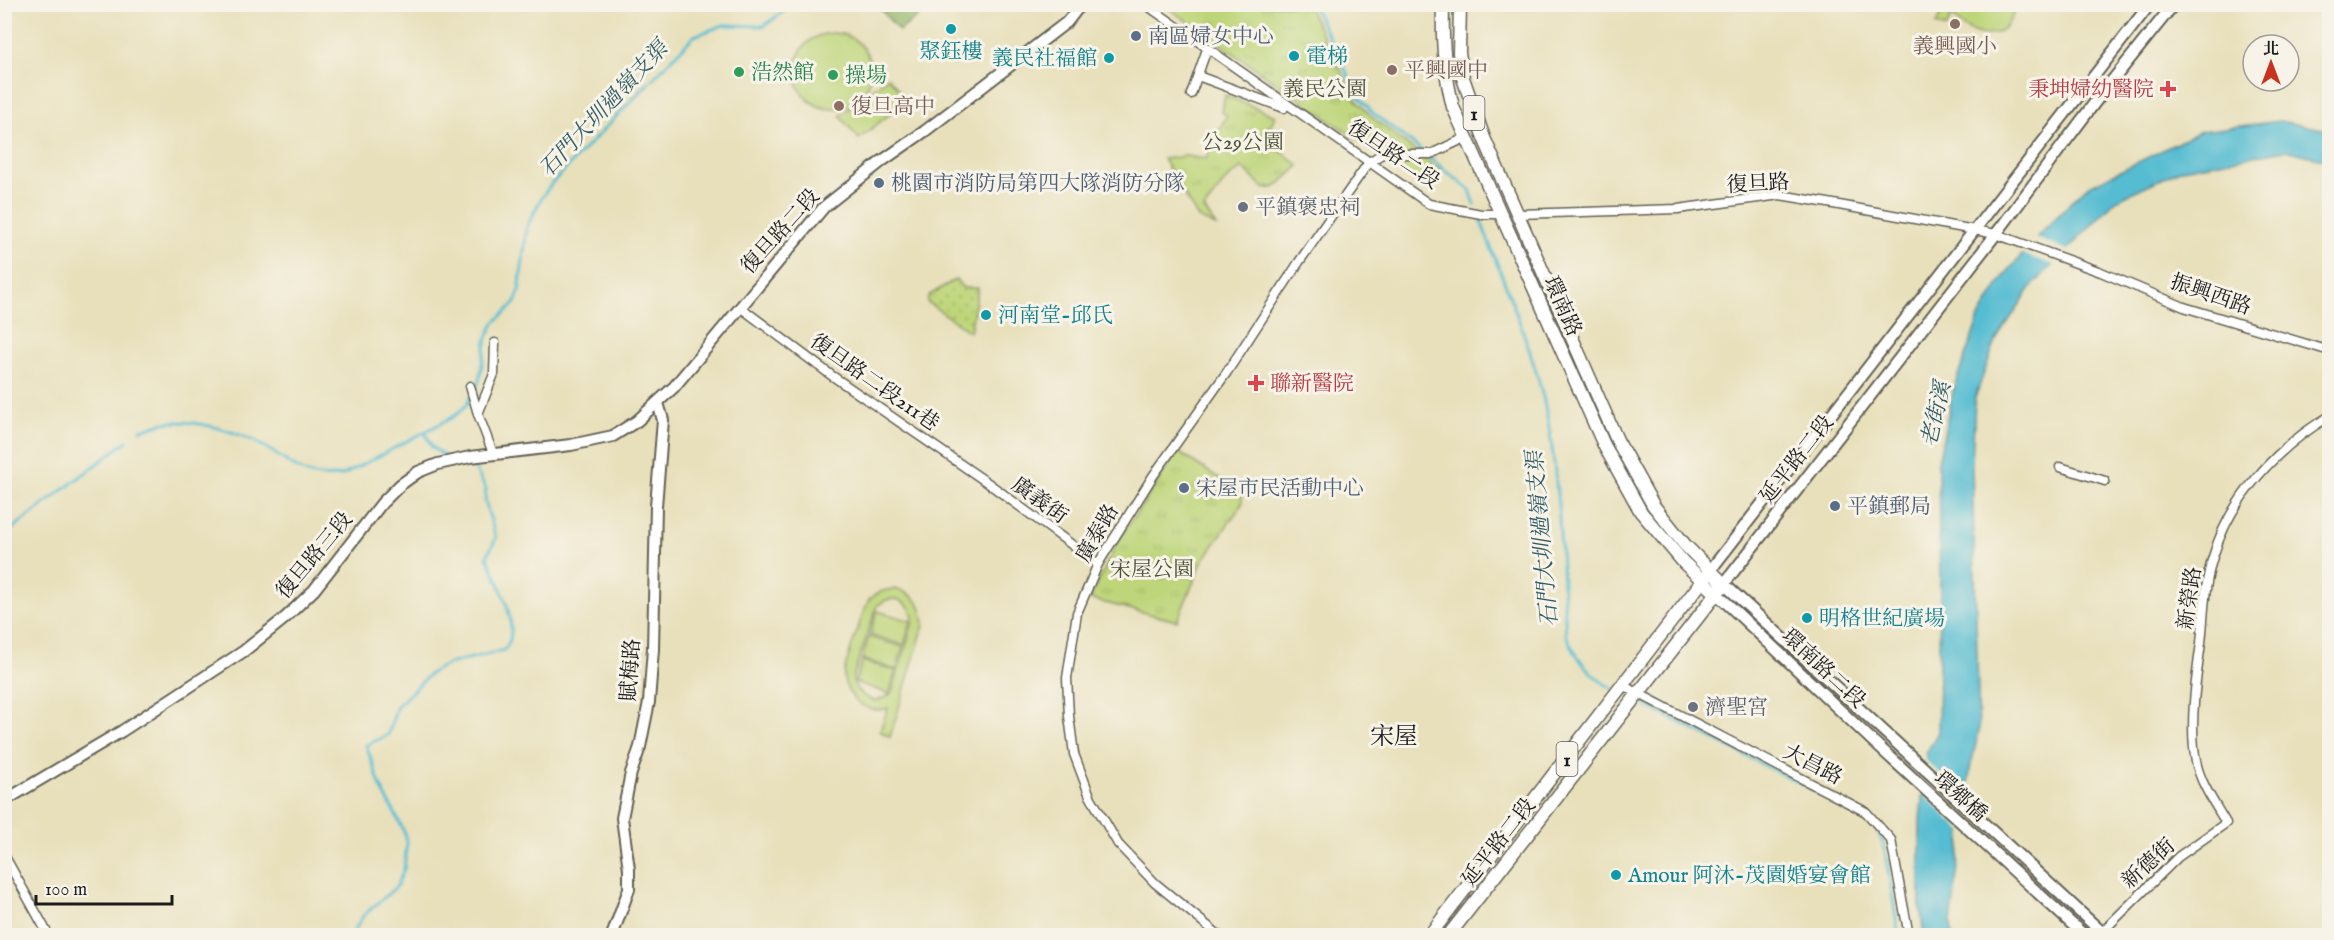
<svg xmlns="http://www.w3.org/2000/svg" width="2334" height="940" font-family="'IM FELL English','Noto Serif TC',serif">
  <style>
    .grass { fill: url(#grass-dots); stroke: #6d784a; stroke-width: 1.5 }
    .forest { fill: url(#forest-firs); stroke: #596942; stroke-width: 1.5 }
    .park { fill: url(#park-tufts); stroke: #6d784a; stroke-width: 1.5 }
    .pitch { fill: #bed579; stroke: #6d784a; stroke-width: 1.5; fill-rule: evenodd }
    .water { fill: #54bcd1; stroke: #386c76; stroke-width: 1.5 }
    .pier { fill: #e8e0bb }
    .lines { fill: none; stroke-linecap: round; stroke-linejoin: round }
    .stream { stroke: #54bcd1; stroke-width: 3 }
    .street-casing { stroke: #636154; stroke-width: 11 }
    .secondary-casing { stroke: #636154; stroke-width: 14 }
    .primary-casing { stroke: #636154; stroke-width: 15 }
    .street { stroke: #fff; stroke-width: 8 }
    .secondary { stroke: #fff; stroke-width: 10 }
    .primary { stroke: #fff; stroke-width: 12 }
    .education-dot { fill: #8d6e63; stroke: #f7f3e8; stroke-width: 2 }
    .culture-dot { fill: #0f9aa8; stroke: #f7f3e8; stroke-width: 2 }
    .service-dot { fill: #5c6f8a; stroke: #f7f3e8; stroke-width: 2 }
    .leisure-dot { fill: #2e9e5b; stroke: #f7f3e8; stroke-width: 2 }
    .health-dot { fill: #e0444e; stroke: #f7f3e8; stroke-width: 2 }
    .worship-dot { fill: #6b7280; stroke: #f7f3e8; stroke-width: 2 }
    .labels { text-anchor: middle; stroke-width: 6; stroke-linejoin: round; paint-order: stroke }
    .shield { fill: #f7f3e8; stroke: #5e5c59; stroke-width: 1.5 }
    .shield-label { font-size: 20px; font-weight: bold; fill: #1c1c1c }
    .service-label { font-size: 21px; fill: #4e5e75; stroke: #f7f3e8; text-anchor: start }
    .education-label { font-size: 21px; fill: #785e54; stroke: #f7f3e8; text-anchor: start }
    .culture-label { font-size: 21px; fill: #0d838f; stroke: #f7f3e8; text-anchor: start }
    .leisure-label { font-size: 21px; fill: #27864d; stroke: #f7f3e8; text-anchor: start }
    .park-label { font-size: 21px; fill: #4d5438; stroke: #f7f3e8 }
    .health-label { font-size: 21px; fill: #be3a42; stroke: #f7f3e8; text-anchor: end }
    .street-label { font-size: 21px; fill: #1c1c1c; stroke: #f7f3e8 }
    .worship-label { font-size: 21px; fill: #5b616d; stroke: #f7f3e8; text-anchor: start }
    .water-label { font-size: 22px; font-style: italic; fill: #325c64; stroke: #f7f3e8 }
    .quarter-label { font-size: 24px; fill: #1c1c1c; stroke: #f7f3e8 }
  </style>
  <defs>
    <pattern id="grass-dots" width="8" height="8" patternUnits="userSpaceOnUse" patternTransform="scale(1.5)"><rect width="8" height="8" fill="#bed579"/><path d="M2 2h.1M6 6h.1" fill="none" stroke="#a3b668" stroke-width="1.8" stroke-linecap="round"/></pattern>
    <pattern id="forest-firs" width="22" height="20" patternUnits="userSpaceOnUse" patternTransform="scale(1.5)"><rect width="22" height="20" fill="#96b669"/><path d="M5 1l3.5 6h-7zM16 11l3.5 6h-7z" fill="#7a9356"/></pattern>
    <pattern id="park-tufts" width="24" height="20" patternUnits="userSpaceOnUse" patternTransform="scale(1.5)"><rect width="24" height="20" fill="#bed579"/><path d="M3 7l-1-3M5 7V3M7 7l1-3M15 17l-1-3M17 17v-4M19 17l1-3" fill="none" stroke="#a3b668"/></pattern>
  </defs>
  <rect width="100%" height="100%" fill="#f7f3e8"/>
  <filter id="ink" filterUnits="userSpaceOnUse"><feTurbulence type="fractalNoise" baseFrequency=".0167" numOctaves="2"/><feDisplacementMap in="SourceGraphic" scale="12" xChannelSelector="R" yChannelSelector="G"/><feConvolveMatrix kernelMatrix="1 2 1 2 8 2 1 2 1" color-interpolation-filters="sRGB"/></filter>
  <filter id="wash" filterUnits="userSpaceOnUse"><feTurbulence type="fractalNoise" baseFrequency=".008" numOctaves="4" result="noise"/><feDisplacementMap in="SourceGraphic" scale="24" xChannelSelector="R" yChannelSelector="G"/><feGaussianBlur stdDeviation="1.35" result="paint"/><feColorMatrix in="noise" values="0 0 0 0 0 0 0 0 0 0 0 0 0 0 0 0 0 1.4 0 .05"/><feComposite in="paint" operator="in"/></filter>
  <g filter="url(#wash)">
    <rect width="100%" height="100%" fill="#e8e0bb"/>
    <path class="grass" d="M956 279 963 288H978L970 332 927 302 928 296Z"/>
    <path class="forest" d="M877 5H902L907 10 912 8 919 16 899 31Z"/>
    <g class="park">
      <path d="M1164 5H1307L1356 100 1373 118 1440 171 1424 186Z"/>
      <path d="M1225 95 1275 116 1268 131 1270 141 1299 166 1276 187 1265 189 1242 168 1226 180 1204 209 1216 226 1198 218 1163 159 1186 156 1206 159 1214 138 1227 116 1222 112Z"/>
      <path d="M1178 452 1242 493V504L1202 562 1177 621 1090 599 1119 539Z"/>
    </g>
    <g class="pitch">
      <path d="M1945 5V4L2018 5C2014 11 2011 21 2006 26 1990 44 1963 31 1952 15L1946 28 1936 24Z"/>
      <circle cx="833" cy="71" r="38"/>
      <path d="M888 77 907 100 859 139 840 116Z"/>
      <path d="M894 589C914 593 923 603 924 625L890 737 880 731 888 708C868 717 843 695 844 674 845 665 865 604 870 599 877 592 884 590 894 589ZM896 599C908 603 913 609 913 622L892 692 887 697 875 701C864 698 853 689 853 677L877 606 886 600Z"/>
      <path d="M877 611 911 621 904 645 870 635Z"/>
      <path d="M869 637 903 647 896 670 862 659Z"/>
      <path d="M862 661 896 671 889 694 855 682Z"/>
    </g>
    <path class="water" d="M2280 121 2329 130V161L2286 150 2182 169 2116 200 2032 286 1996 340 1975 398 1972 465 1979 731 1970 769 1951 923 1952 935 1924 936 1920 905V820L1926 754 1938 732 1940 592 1938 462 1954 387 1980 315 2004 276 2039 235 2085 188 2201 131Z"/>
    <g class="pier">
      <path d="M2033 237 2070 251 2056 266 2020 253Z"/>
      <path d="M1923 758 1969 800 1965 834 1920 791Z"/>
    </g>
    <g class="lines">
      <g class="stream">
        <path d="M1312 4 1359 97 1374 114 1421 150"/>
        <path d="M1430 158 1470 190 1475 205"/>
        <path d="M1481 221C1503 282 1535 352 1547 416 1560 487 1561 563 1566 635 1576 658 1591 677 1613 689"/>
        <path d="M474 391 479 381 487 337 494 323 515 303 519 292 527 226 541 199 552 183 694 36 724 25 764 26 793 4"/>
        <path d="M141 430C148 428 156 424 164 423 193 419 228 429 254 441 289 458 300 483 343 475L453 417 466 406 471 396"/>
        <path d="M425 432 432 447 444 456"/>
        <path d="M4 535 127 441"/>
        <path d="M1635 700 1849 808"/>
        <path d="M1877 829 1884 846 1899 936"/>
        <path d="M351 936 363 916 397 886 404 869 407 843 403 829 381 787 366 745 388 735 397 706 432 672 448 664 504 650C524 630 496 578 487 556L496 538 485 501 486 489 473 465 469 464"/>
      </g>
    </g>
  </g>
  <g filter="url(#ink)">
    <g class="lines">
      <defs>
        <g id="street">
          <path d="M1145 4 1429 204 1481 214H1502"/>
          <path d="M1198 76 1284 108"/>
          <path d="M1191 94 1207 49"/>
          <path d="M1519 214 1678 209 1780 195 1828 203 1996 234 2101 272 2184 307 2330 351"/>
          <path d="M740 307 831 375 988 483 1098 564"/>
          <path d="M470 386 478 414 493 453"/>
          <path d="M478 414 494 374 495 343"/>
          <path d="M2060 467 2105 481"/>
          <path d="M1624 686 1866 812 1891 840 1909 936"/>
          <path d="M4 855 49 936"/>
          <path d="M1220 936 1155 883 1118 844 1090 796 1074 754 1069 716 1067 678 1077 613 1098 564 1153 476 1227 372 1299 262 1369 162 1382 154H1431L1465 138"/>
          <path d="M2098 936 2178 857 2226 823C2215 804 2200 783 2196 761 2189 727 2196 678 2201 643 2204 615 2204 584 2213 557 2230 498 2277 447 2330 416"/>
        </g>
        <g id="secondary">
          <path d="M1709 572 2150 4"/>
          <path d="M1716 593 1878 746 2085 936"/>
          <path d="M4 801 122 731 244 651 285 618 314 590 382 503 400 485 418 472 438 464 470 457 571 445 613 436 637 421 674 387 824 207 882 161 925 131 1067 22 1081 4"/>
          <path d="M612 936 629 889V869L622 818 631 773 640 747 649 702 653 649 656 506 663 420 658 403"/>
          <path d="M2106 936 1724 584 1996 234 2099 97 2174 4"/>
        </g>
        <g id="primary">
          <path d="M1443 4C1442 42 1444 71 1453 107L1604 445 1641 512 1684 563 1716 593"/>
          <path d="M1429 936 1707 575"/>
          <path d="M1448 936 1724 584 1685 545 1653 505 1617 440 1484 138 1463 78 1459 53 1460 4"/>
        </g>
      </defs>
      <use href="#street" class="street-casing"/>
      <use href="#secondary" class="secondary-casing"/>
      <use href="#primary" class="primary-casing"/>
      <use href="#street" class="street"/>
      <use href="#secondary" class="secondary"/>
      <use href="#primary" class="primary"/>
    </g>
  </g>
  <g class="education-dot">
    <circle cx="1955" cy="24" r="6"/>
    <circle cx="1392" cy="70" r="6"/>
    <circle cx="839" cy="106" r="6"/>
  </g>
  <g class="culture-dot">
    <circle cx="951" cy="29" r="6"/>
    <circle cx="1294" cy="56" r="6"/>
    <circle cx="1109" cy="58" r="6"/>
    <circle cx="986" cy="315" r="6"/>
    <circle cx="1807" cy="618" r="6"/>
    <circle cx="1616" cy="875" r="6"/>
  </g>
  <g class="service-dot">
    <circle cx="1136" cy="36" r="6"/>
    <circle cx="879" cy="183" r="6"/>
    <circle cx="1184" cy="488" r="6"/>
    <circle cx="1835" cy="506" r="6"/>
  </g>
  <g class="leisure-dot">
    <circle cx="739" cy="72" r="6"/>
    <circle cx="833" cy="75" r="6"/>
  </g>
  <g class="health-dot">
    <path d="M2165 80h6v6h6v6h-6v6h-6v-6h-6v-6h6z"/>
    <path d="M1253 374h6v6h6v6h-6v6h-6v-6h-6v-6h6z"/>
  </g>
  <g class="worship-dot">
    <circle cx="1243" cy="207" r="6"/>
    <circle cx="1693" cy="707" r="6"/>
  </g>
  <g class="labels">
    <g class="shield">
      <rect x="1463.5" y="96" width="21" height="34" rx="4.5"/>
      <rect x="1556.5" y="742" width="21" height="34" rx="4.5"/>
    </g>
    <g class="shield-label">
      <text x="1474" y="120">1</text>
      <text x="1567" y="766">1</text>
    </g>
    <g class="service-label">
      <text x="1148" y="43">南區婦女中心</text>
      <text x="891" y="190">桃園市消防局第四大隊消防分隊</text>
      <text x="1196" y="495">宋屋市民活動中心</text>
      <text x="1847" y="513">平鎮郵局</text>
    </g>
    <g class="education-label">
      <text x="1955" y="53" text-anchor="middle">義興國小</text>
      <text x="1404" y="77">平興國中</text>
      <text x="851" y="113">復旦高中</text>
    </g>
    <g class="culture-label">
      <text x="951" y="58" text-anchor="middle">聚鈺樓</text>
      <text x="1306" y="63">電梯</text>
      <text x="1097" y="65" text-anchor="end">義民社福館</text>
      <text x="998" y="322">河南堂-邱氏</text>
      <text x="1819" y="625">明格世紀廣場</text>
      <text x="1628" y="882">Amour 阿沐-茂園婚宴會館</text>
    </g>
    <g class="leisure-label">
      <text x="751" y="79">浩然館</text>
      <text x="845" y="82">操場</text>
    </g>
    <g class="park-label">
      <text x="1325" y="96">義民公園</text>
      <text x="1243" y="149">公29公園</text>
      <text x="1152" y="576">宋屋公園</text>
    </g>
    <g class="health-label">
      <text x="2154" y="96">秉坤婦幼醫院</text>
      <text x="1270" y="390" text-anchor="start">聯新醫院</text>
    </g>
    <g class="street-label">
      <text transform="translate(1394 154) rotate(34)" y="7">復旦路二段</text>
      <text transform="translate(1758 183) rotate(-3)" y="7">復旦路</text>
      <text transform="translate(780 231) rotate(-48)" y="7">復旦路二段</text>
      <text transform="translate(2211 294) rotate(19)" y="7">振興西路</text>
      <text transform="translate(1563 306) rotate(66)" y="7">環南路</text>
      <text transform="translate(875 382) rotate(35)" y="7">復旦路二段211巷</text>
      <text transform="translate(1796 459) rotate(-52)" y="7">延平路二段</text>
      <text transform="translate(1040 500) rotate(36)" y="7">廣義街</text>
      <text transform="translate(1097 533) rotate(-60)" y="7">廣泰路</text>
      <text transform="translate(314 555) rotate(-50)" y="7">復旦路三段</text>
      <text transform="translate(2189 598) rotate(-82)" y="7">新榮路</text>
      <text transform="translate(1824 668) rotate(43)" y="7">環南路二段</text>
      <text transform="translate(630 670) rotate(-86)" y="7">賦梅路</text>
      <text transform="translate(1813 764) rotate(27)" y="7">大昌路</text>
      <text transform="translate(1961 796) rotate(42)" y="7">環鄉橋</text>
      <text transform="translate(1498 842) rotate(-52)" y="7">延平路二段</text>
      <text transform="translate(2148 863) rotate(-42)" y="7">新德街</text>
    </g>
    <g class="worship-label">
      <text x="1255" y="214">平鎮褒忠祠</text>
      <text x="1705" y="714">濟聖宮</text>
    </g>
    <g class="water-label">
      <text transform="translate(603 108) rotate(-47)" y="8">石門大圳過嶺支渠</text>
      <text transform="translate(1935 414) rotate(-77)" y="8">老街溪</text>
      <text transform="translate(1541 539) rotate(-95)" y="8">石門大圳過嶺支渠</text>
    </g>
    <g class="quarter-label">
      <text x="1394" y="744">宋屋</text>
    </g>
  </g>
  <rect width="2334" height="940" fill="none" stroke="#f7f3e8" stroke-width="24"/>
  <g transform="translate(2271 63)"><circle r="28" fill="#f7f3e8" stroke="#9f9d96" stroke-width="1.5"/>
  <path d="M0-4.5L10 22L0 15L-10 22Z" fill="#c8321e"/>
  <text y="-9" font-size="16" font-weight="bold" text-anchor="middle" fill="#1c1c1c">北</text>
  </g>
  <path d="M36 895v9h136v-9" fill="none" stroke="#1c1c1c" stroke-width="3"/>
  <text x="45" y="895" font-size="18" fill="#1c1c1c" stroke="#f7f3e8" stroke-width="4.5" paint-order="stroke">100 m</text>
</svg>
